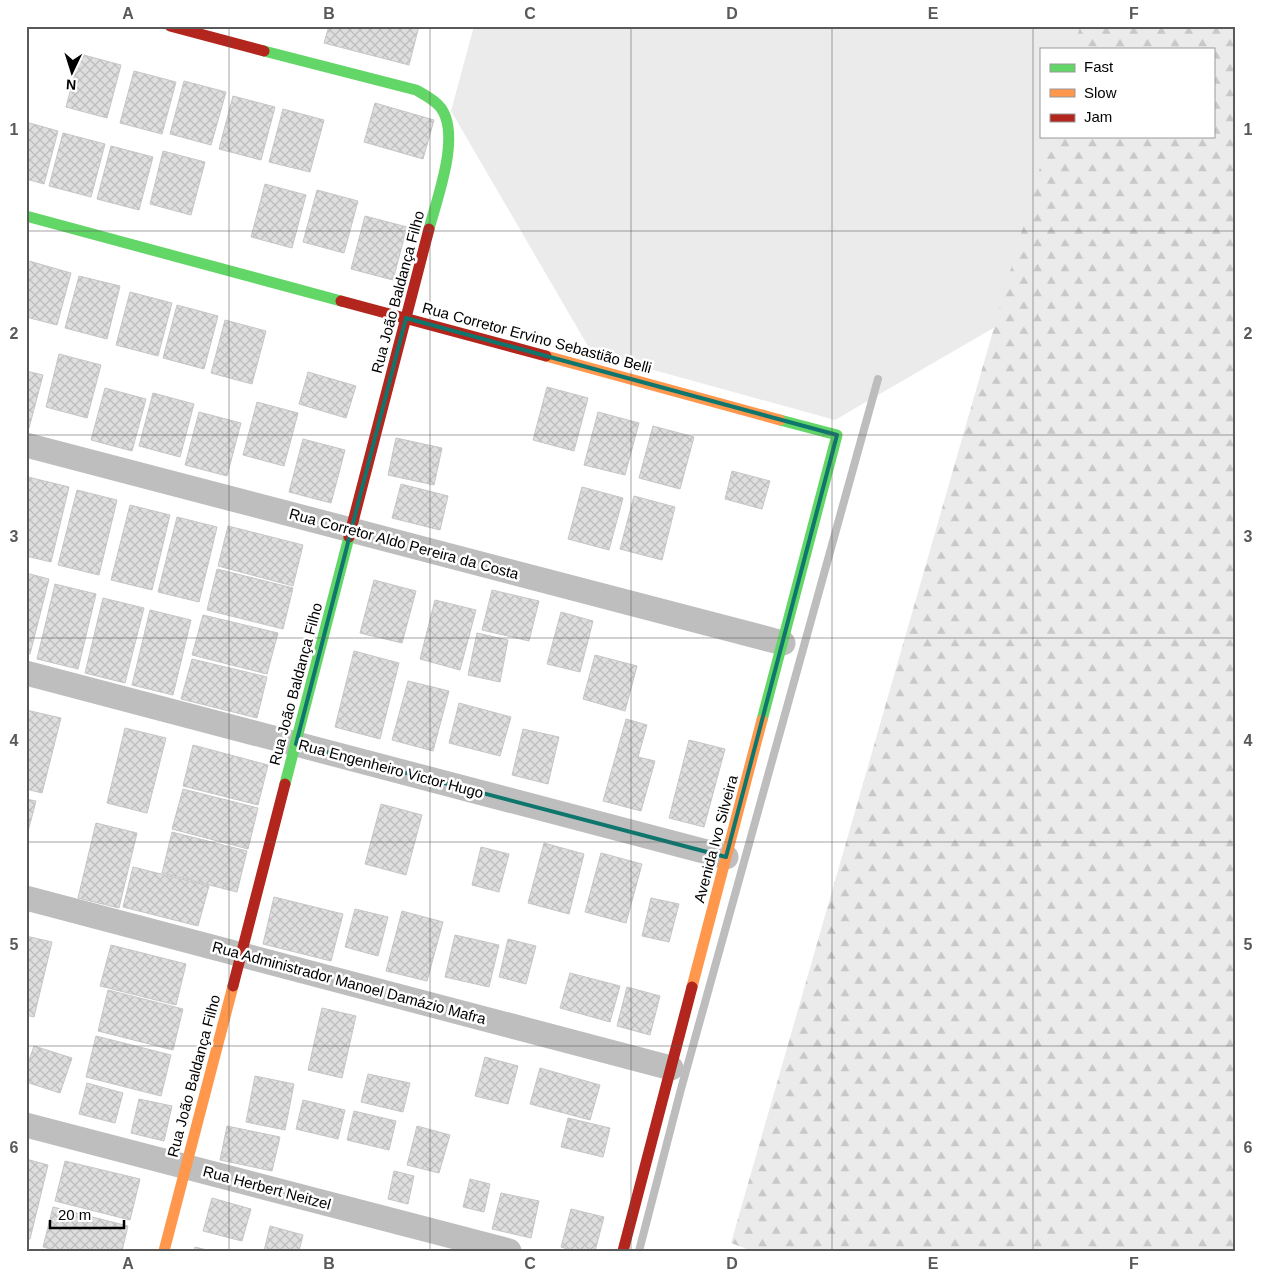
<svg xmlns="http://www.w3.org/2000/svg" width="1262" height="1277" font-family="Helvetica,sans-serif">
  <style>
    .green { fill: #ebebeb; fill-rule: evenodd }
    .forest { fill: url(#forest-firs) }
    .lines { fill: none; stroke-linecap: round; stroke-linejoin: round }
    .stream { stroke: #bdbdbd; stroke-width: 8 }
    .building { fill: url(#building-cross-hatch); stroke: #c6c6c6 }
    .street { stroke: #bebebe; stroke-width: 25 }
    .fast { stroke: #63d668; stroke-width: 11 }
    .slow { stroke: #ff974d; stroke-width: 11 }
    .jam { stroke: #b3261e; stroke-width: 11 }
    .marked { fill: none; stroke: #0f766e; stroke-width: 4; stroke-linejoin: round }
    .grid { fill: none; stroke: #595959; stroke-width: 1; stroke-opacity: 0.55 }
    .labels { text-anchor: middle; stroke-width: 5; stroke-linejoin: round; paint-order: stroke }
    .street-label { font-size: 15px; fill: #000; stroke: #fff }
    .neatline { fill: none; stroke: #595959; stroke-width: 2 }
    .grid-label { font-size: 16px; text-anchor: middle; font-weight: bold; fill: #595959 }
  </style>
  <defs>
    <pattern id="forest-firs" width="22" height="20" patternUnits="userSpaceOnUse" patternTransform="scale(1.25)"><rect width="22" height="20" fill="#ebebeb"/><path d="M5 1l3.5 6h-7zM16 11l3.5 6h-7z" fill="#c8c8c8"/></pattern>
    <pattern id="building-cross-hatch" width="8" height="8" patternUnits="userSpaceOnUse" patternTransform="scale(1.25)"><rect width="8" height="8" fill="#dedede"/><path d="M0 0l8 8M0 8l8-8" fill="none" stroke="#bdbdbd"/></pattern>
  </defs>
  <rect width="100%" height="100%" fill="#fff"/>
  <path class="green" d="M474 26H1236V187L835 420 592 353 451 111ZM1041 49H1213V136H1041Z"/>
  <path class="forest" d="M1080 26H1236V1251H752L731 1243 1049 136H1213V49H1074Z"/>
  <g class="lines">
    <path class="stream" d="M639 1251 681 1089 878 379"/>
  </g>
  <g class="building">
    <path d="M329 26H419L409 65 324 43Z"/>
    <path d="M80 54 121 65 107 118 66 107Z"/>
    <path d="M134 71 176 82 162 134 120 123Z"/>
    <path d="M184 81 226 92 211 145 170 134Z"/>
    <path d="M233 96 275 107 261 160 219 149Z"/>
    <path d="M375 103 434 120 423 159 364 142Z"/>
    <path d="M283 109 324 120 310 172 269 162Z"/>
    <path d="M26 122 58 131 44 184 26 179Z"/>
    <path d="M63 133 105 144 91 197 49 186Z"/>
    <path d="M111 146 153 157 139 210 97 199Z"/>
    <path d="M163 151 205 162 191 215 150 204Z"/>
    <path d="M265 184 306 195 292 248 251 237Z"/>
    <path d="M317 190 358 201 344 253 303 242Z"/>
    <path d="M365 216 407 227 393 280 351 269Z"/>
    <path d="M29 261 71 273 57 325 26 317V272Z"/>
    <path d="M79 276 120 286 107 339 65 328Z"/>
    <path d="M130 292 172 303 158 356 116 345Z"/>
    <path d="M177 305 218 316 204 369 163 358Z"/>
    <path d="M225 320 266 331 252 384 211 373Z"/>
    <path d="M59 354 101 365 87 418 46 407Z"/>
    <path d="M26 371 43 375 29 428 26 427Z"/>
    <path d="M308 372 356 386 346 418 299 404Z"/>
    <path d="M547 387 588 398 574 451 533 440Z"/>
    <path d="M105 388 146 399 132 451 91 440Z"/>
    <path d="M153 393 194 404 180 457 139 446Z"/>
    <path d="M257 402 298 413 284 466 243 455Z"/>
    <path d="M199 412 241 423 227 476 185 465Z"/>
    <path d="M598 412 639 423 625 475 584 465Z"/>
    <path d="M653 426 694 437 680 489 639 478Z"/>
    <path d="M396 438 442 448 434 485 388 475Z"/>
    <path d="M303 439 345 450 331 503 289 492Z"/>
    <path d="M732 471 770 481 762 509 725 499Z"/>
    <path d="M28 477 69 487 51 562 26 556V485Z"/>
    <path d="M401 484 448 496 440 530 392 518Z"/>
    <path d="M582 487 623 498 609 550 568 539Z"/>
    <path d="M77 490 117 500 99 575 58 565Z"/>
    <path d="M634 496 675 507 662 560 620 549Z"/>
    <path d="M130 505 170 515 152 590 111 580Z"/>
    <path d="M177 517 217 527 199 602 158 592Z"/>
    <path d="M228 526 303 545 293 586 218 566Z"/>
    <path d="M217 569 293 588 283 629 207 610Z"/>
    <path d="M26 573 49 579 30 654 26 653Z"/>
    <path d="M374 580 416 591 402 643 360 633Z"/>
    <path d="M55 584 96 594 78 669 37 659Z"/>
    <path d="M492 590 539 601 529 641 482 630Z"/>
    <path d="M103 598 144 608 125 683 85 673Z"/>
    <path d="M435 600 476 610 460 670 420 659Z"/>
    <path d="M150 610 191 620 173 695 132 685Z"/>
    <path d="M561 612 593 621 580 672 547 664Z"/>
    <path d="M203 615 278 633 267 674 192 655Z"/>
    <path d="M477 633 508 640 500 682 468 675Z"/>
    <path d="M354 651 399 663 380 739 335 727Z"/>
    <path d="M595 655 637 666 625 711 583 699Z"/>
    <path d="M192 659 267 677 257 718 181 699Z"/>
    <path d="M408 681 449 691 433 751 392 740Z"/>
    <path d="M459 703 511 717 500 756 449 743Z"/>
    <path d="M26 710 61 718 42 793 26 789Z"/>
    <path d="M626 719 647 725 638 757 655 761 641 811 603 801Z"/>
    <path d="M125 728 166 738 147 813 107 803Z"/>
    <path d="M523 729 559 737 548 784 512 775Z"/>
    <path d="M689 740 725 749 704 827 669 818Z"/>
    <path d="M193 745 268 765 258 805 183 786Z"/>
    <path d="M183 789 258 808 248 849 172 829Z"/>
    <path d="M26 799 36 801 26 839Z"/>
    <path d="M381 804 422 815 406 875 365 864Z"/>
    <path d="M96 823 137 833 119 908 78 898Z"/>
    <path d="M172 832 247 851 237 892 162 873Z"/>
    <path d="M544 843 584 854 569 914 528 903Z"/>
    <path d="M481 847 509 854 499 892 472 885Z"/>
    <path d="M601 853 642 864 626 923 585 912Z"/>
    <path d="M133 867 209 886 198 926 123 907Z"/>
    <path d="M274 897 343 914 331 961 263 944Z"/>
    <path d="M651 898 679 904 669 942 642 936Z"/>
    <path d="M355 909 388 917 378 956 345 947Z"/>
    <path d="M402 911 443 922 427 981 386 971Z"/>
    <path d="M455 935 499 945 489 987 445 977Z"/>
    <path d="M26 936 52 942 34 1017 26 1015Z"/>
    <path d="M508 939 536 946 526 984 499 977Z"/>
    <path d="M111 945 186 964 176 1005 100 986Z"/>
    <path d="M570 973 620 986 610 1022 560 1008Z"/>
    <path d="M627 987 660 996 650 1035 617 1026Z"/>
    <path d="M108 990 183 1009 173 1050 98 1031Z"/>
    <path d="M322 1008 356 1016 342 1078 308 1070Z"/>
    <path d="M96 1036 171 1055 161 1096 86 1077Z"/>
    <path d="M34 1046 72 1058 60 1093 26 1082V1069Z"/>
    <path d="M485 1057 518 1066 508 1104 475 1096Z"/>
    <path d="M540 1068 600 1085 590 1120 530 1104Z"/>
    <path d="M368 1074 410 1083 403 1112 361 1102Z"/>
    <path d="M255 1076 294 1084 285 1130 246 1122Z"/>
    <path d="M87 1083 123 1093 115 1123 79 1114Z"/>
    <path d="M139 1099 172 1106 164 1141 131 1133Z"/>
    <path d="M303 1100 345 1110 338 1139 296 1129Z"/>
    <path d="M354 1111 396 1121 389 1150 347 1140Z"/>
    <path d="M568 1118 610 1128 603 1157 561 1147Z"/>
    <path d="M227 1126 280 1137 272 1171 220 1160Z"/>
    <path d="M417 1126 450 1135 439 1173 407 1165Z"/>
    <path d="M26 1159 48 1165 30 1239H26Z"/>
    <path d="M65 1161 140 1179 130 1220 55 1201Z"/>
    <path d="M394 1171 414 1176 408 1204 388 1199Z"/>
    <path d="M470 1179 490 1184 484 1212 463 1207Z"/>
    <path d="M501 1193 539 1201 531 1238 492 1229Z"/>
    <path d="M212 1198 251 1209 242 1241 203 1231Z"/>
    <path d="M53 1207 128 1226 122 1251H58L43 1247Z"/>
    <path d="M571 1209 604 1217 595 1251H574L561 1247Z"/>
    <path d="M270 1226 303 1235 299 1251H264Z"/>
    <path d="M195 1247 211 1251H194Z"/>
  </g>
  <g class="lines">
    <g class="street">
      <path d="M26 445 783 643"/>
      <path d="M26 673 726 857"/>
      <path d="M26 898 671 1068"/>
      <path d="M26 1125 509 1251"/>
    </g>
    <g class="fast">
      <path d="M264 51 416 90C425 95 435 100 441 108 461 136 437 198 429 229"/>
      <path d="M26 216 341 301"/>
      <path d="M762 720 837 435 780 420"/>
      <path d="M285 784 349 537"/>
    </g>
    <g class="slow">
      <path d="M546 356 780 420"/>
      <path d="M692 987 762 720"/>
      <path d="M164 1251 233 986"/>
    </g>
    <g class="jam">
      <path d="M170 26 264 51"/>
      <path d="M341 301 546 356"/>
      <path d="M349 537 429 229"/>
      <path d="M233 986 285 784"/>
      <path d="M623 1251 692 987"/>
    </g>
  </g>
  <path class="marked" d="M406 318 837 435 726 857 296 744Z"/>
  <path class="grid" d="M229 26V1251M430 26V1251M631 26V1251M832 26V1251M1033 26V1251M26 231H1236M26 435H1236M26 638H1236M26 842H1236M26 1046H1236"/>
  <g class="labels">
    <g class="street-label">
      <text transform="translate(398 292) rotate(-75)" y="5">Rua João Baldança Filho</text>
      <text transform="translate(537 338) rotate(15)" y="5">Rua Corretor Ervino Sebastião Belli</text>
      <text transform="translate(404 544) rotate(15)" y="5">Rua Corretor Aldo Pereira da Costa</text>
      <text transform="translate(296 684) rotate(-75)" y="5">Rua João Baldança Filho</text>
      <text transform="translate(391 769) rotate(15)" y="5">Rua Engenheiro Victor Hugo</text>
      <text transform="translate(716 839) rotate(-75)" y="5">Avenida Ivo Silveira</text>
      <text transform="translate(349 983) rotate(15)" y="5">Rua Administrador Manoel Damázio Mafra</text>
      <text transform="translate(194 1076) rotate(-75)" y="5">Rua João Baldança Filho</text>
      <text transform="translate(267 1188) rotate(15)" y="5">Rua Herbert Neitzel</text>
    </g>
  </g>
  <rect width="1262" height="1277" fill="none" stroke="#ffffff" stroke-width="55"/>
  <rect x="1040" y="48" width="175" height="90" fill="#ffffff" stroke="#999999"/>
  <rect x="1050" y="64" width="25" height="8" fill="#63d668" stroke="#999999"/>
  <text x="1084" y="72" font-size="15" fill="#000000">Fast</text>
  <rect x="1050" y="89" width="25" height="8" fill="#ff974d" stroke="#999999"/>
  <text x="1084" y="98" font-size="15" fill="#000000">Slow</text>
  <rect x="1050" y="114" width="25" height="8" fill="#b3261e" stroke="#999999"/>
  <text x="1084" y="122" font-size="15" fill="#000000">Jam</text>
  <g transform="translate(72 72) rotate(184)" stroke="#ffffff" stroke-width="4" paint-order="stroke">
  <path d="M0-4L9 19L0 12L-9 19Z" fill="#000000"/>
  <text y="-8" font-size="14" font-weight="bold" text-anchor="middle" fill="#000000">N</text>
  </g>
  <path d="M50 1220v8h74v-8" fill="none" stroke="#000000" stroke-width="2.5"/>
  <text x="58" y="1220" font-size="15" fill="#000000" stroke="#ffffff" stroke-width="4" paint-order="stroke">20 m</text>
  <rect x="28" y="28" width="1206" height="1222" class="neatline"/>
  <g class="grid-label">
    <text x="128" y="19">A</text>
    <text x="329" y="19">B</text>
    <text x="530" y="19">C</text>
    <text x="732" y="19">D</text>
    <text x="933" y="19">E</text>
    <text x="1134" y="19">F</text>
    <text x="14" y="135">1</text>
    <text x="1248" y="135">1</text>
    <text x="14" y="339">2</text>
    <text x="1248" y="339">2</text>
    <text x="14" y="542">3</text>
    <text x="1248" y="542">3</text>
    <text x="14" y="746">4</text>
    <text x="1248" y="746">4</text>
    <text x="14" y="950">5</text>
    <text x="1248" y="950">5</text>
    <text x="14" y="1153">6</text>
    <text x="1248" y="1153">6</text>
    <text x="128" y="1269">A</text>
    <text x="329" y="1269">B</text>
    <text x="530" y="1269">C</text>
    <text x="732" y="1269">D</text>
    <text x="933" y="1269">E</text>
    <text x="1134" y="1269">F</text>
  </g>
</svg>
